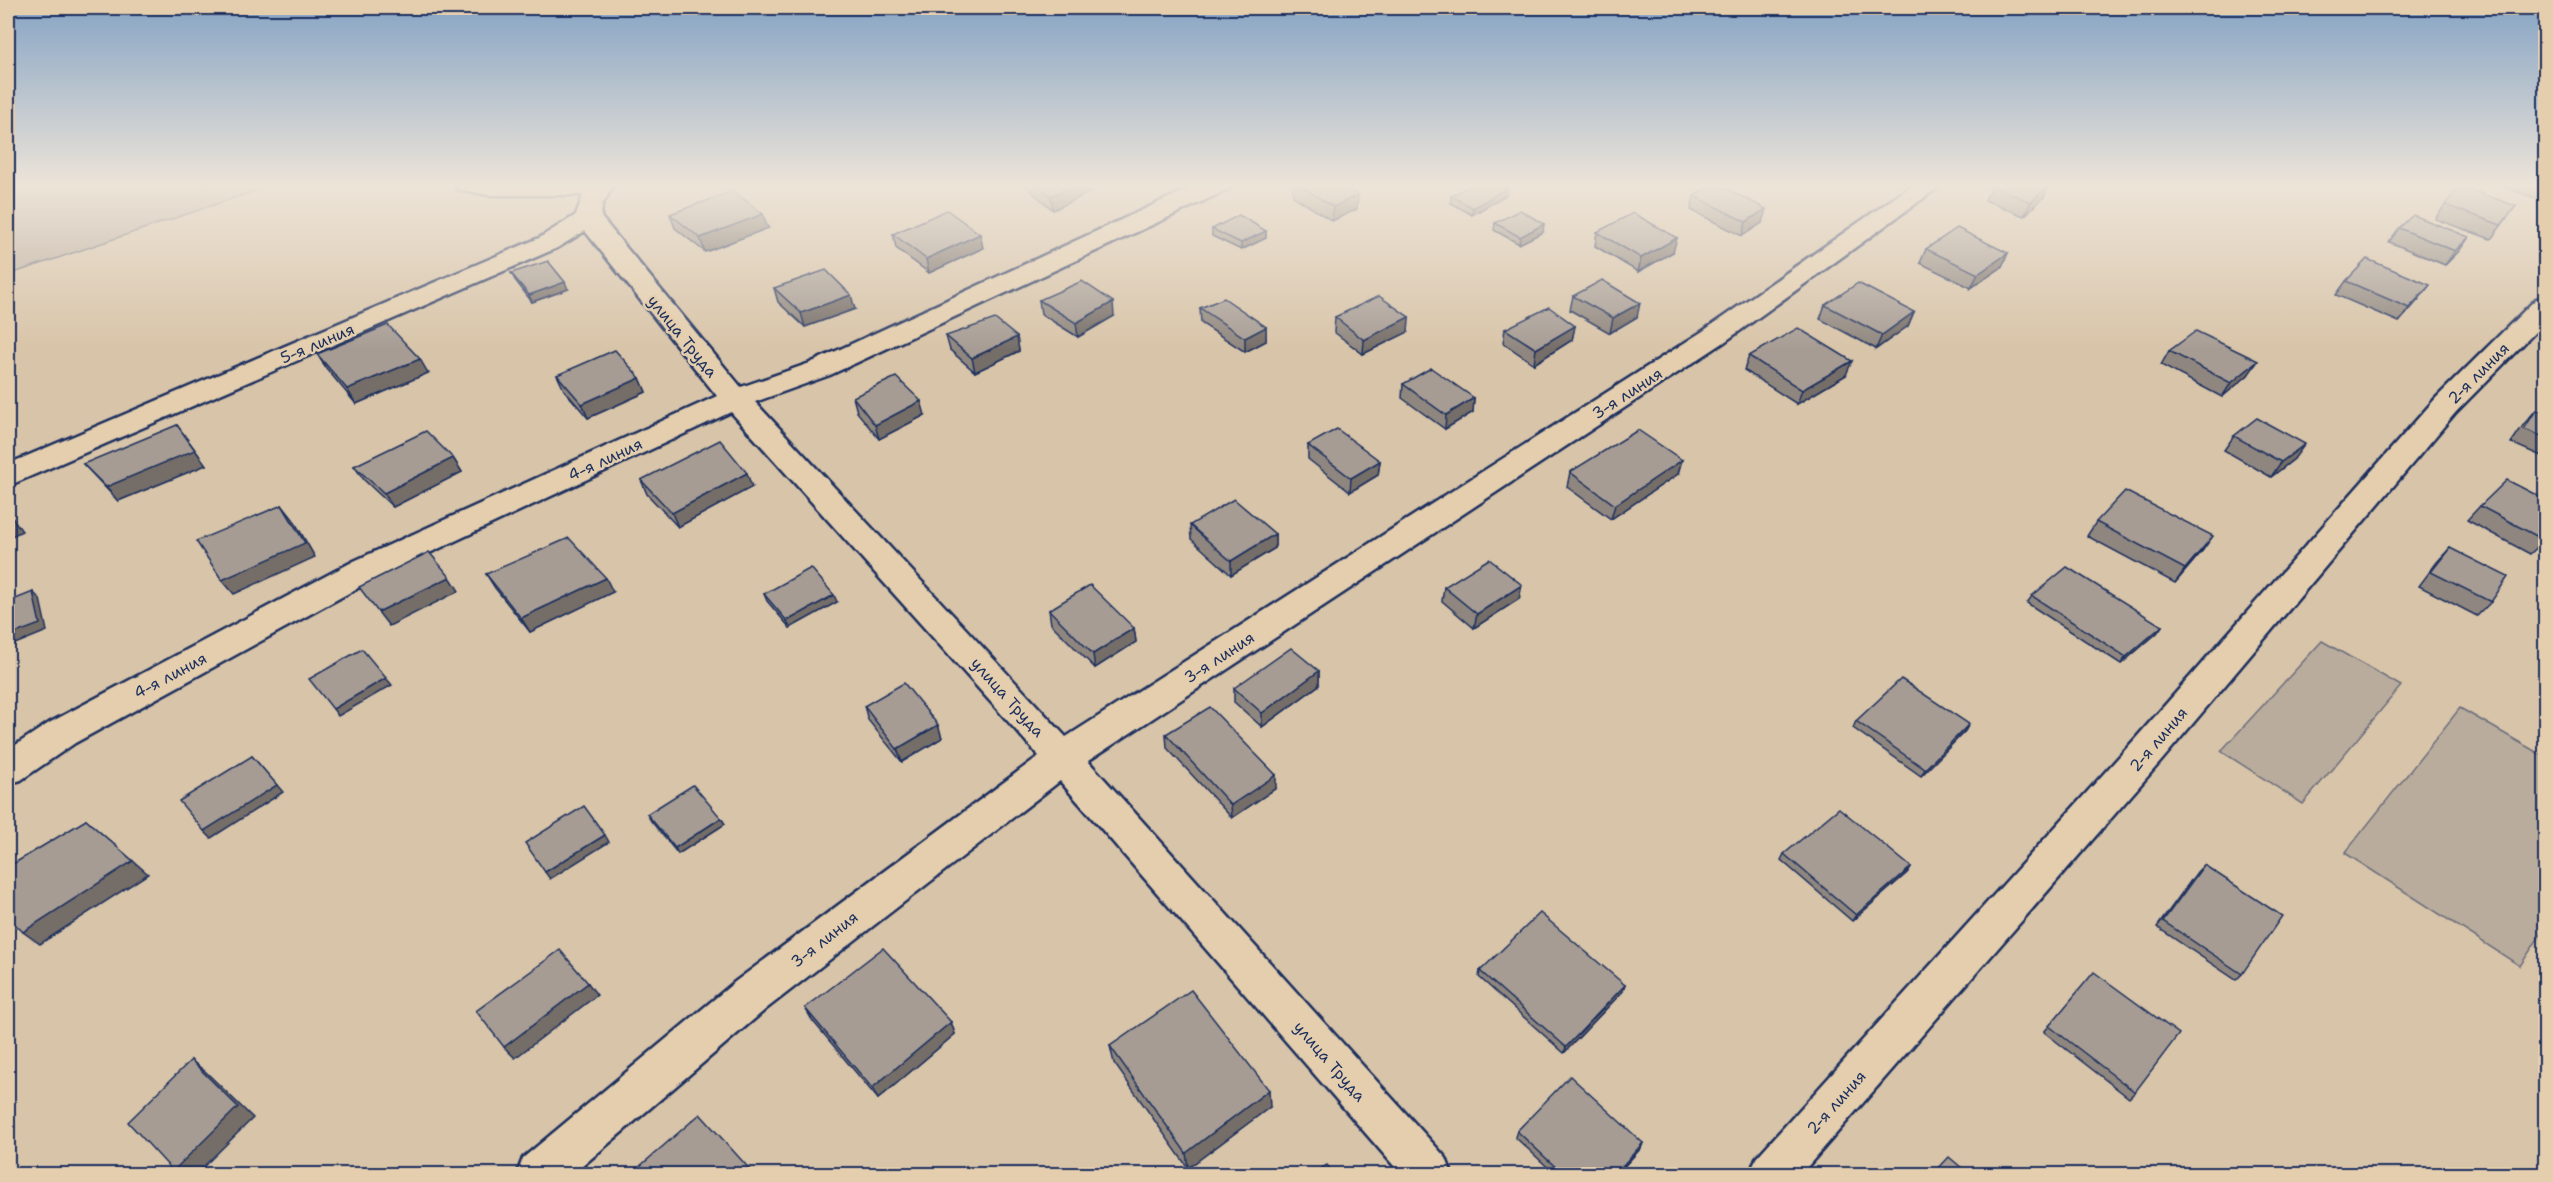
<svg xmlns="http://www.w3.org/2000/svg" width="2553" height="1182" font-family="'Shantell Sans',sans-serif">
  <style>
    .green { fill: #b9ac9c; stroke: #6a6e7d; stroke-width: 1.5 }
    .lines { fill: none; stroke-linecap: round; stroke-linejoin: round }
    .minor-casing { stroke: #1b2f5e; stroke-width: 5 }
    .minor { fill: #e4cead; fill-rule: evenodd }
    .wall { fill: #8f867f; stroke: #1b2f5e; stroke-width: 1.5 }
    .shaded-wall { fill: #746d68; stroke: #1b2f5e; stroke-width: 1.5 }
    .building { fill: #a69c94; stroke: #1b2f5e; stroke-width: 1.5 }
    .labels { text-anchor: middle; stroke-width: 5; stroke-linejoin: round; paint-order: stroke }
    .street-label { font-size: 16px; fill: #1b2f5e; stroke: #e4cead }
  </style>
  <rect width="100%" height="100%" fill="#d8c4a8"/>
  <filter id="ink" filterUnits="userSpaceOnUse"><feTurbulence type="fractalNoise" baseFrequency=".0167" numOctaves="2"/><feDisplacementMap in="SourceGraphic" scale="12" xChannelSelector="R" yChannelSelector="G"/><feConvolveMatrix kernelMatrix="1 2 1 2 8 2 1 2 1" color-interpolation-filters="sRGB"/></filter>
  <g filter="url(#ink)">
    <g class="green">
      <path d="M8 184H275L8 275Z"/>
      <path d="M2322 641 2401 686 2303 804 2221 751Z"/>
      <path d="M2460 708 2545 757V928L2520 966 2345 853Z"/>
    </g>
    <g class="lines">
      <defs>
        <g id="minor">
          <path d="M454 184H614L602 205 601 217 741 387 810 363 1199 184H1232L1229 189 830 375 755 402 1066 737 1703 331 1914 184H1943L1723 343 1088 761 1446 1158 1452 1174H1401L1060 781 766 1009 573 1174H517L523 1158 736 981 1039 756 731 412 378 577 75 743 21 780 8 784V750L49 723 354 561 717 396 585 231 557 248 8 486V464L539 238 576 215 583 195H489L457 189Z"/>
          <path d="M2546 297V321L2456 412 2162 760 1801 1174H1750L1756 1158 2136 738 2436 398 2536 299Z"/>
        </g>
      </defs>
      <use href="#minor" class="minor-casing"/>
      <use href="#minor" class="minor"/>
    </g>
    <g class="wall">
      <path d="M1023 184H1107L1053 210Z"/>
      <path d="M1293 184H1340L1357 209 1332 221 1293 196Z"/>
      <path d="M2497 184H2546V186L2535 198Z"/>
      <path d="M1991 186 2044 197 2024 216 1985 200Z"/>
      <path d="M1507 188 1506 195 1472 215 1451 203V196Z"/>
      <path d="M1694 196 1762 223 1742 236 1691 210Z"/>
      <path d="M2445 205 2516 206 2491 239 2435 219Z"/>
      <path d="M670 214 768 228 705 252 675 228Z"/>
      <path d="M1495 223 1543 232 1519 244 1494 230Z"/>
      <path d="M2399 228 2469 237 2459 251 2445 265 2389 242Z"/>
      <path d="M1212 229 1266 231V238L1241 250 1212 236Z"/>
      <path d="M1597 232 1673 252 1638 272 1595 246Z"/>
      <path d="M893 234 983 248 929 273 896 248Z"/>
      <path d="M1926 249 2008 253 2002 267 1971 288 1920 263Z"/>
      <path d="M511 273 568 289 532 302 515 280Z"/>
      <path d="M2346 281 2419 299 2399 322 2336 295Z"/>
      <path d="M774 288 855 309 805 327 778 302Z"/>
      <path d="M1573 296 1637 317 1610 333 1570 310Z"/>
      <path d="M1039 300 1114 316 1078 337 1041 314Z"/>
      <path d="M1825 305 1914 312 1908 326 1876 349 1820 319Z"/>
      <path d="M1200 308 1266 327V341L1245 352 1201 323Z"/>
      <path d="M1335 317H1409L1408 332 1363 354 1334 332Z"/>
      <path d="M1575 326 1572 340 1534 364 1503 343 1505 329Z"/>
      <path d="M946 336 1017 337 1019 351 975 372 950 350Z"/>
      <path d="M2169 351 2248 375 2222 397 2161 365Z"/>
      <path d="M317 354 428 373 356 404 326 368Z"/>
      <path d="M1749 356 1846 375 1797 404 1744 370Z"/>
      <path d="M557 375 640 378 646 392 588 418 564 390Z"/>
      <path d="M1403 384 1474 398 1473 412 1445 429 1402 398Z"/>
      <path d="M853 397 925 415 879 439 857 412Z"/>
      <path d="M2536 410 2546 414V458L2511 443 2524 424Z"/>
      <path d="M2234 436 2294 459 2271 477 2224 450Z"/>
      <path d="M187 439 206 465 118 501 83 464Z"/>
      <path d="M1308 445 1380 461 1378 475 1350 492 1308 459Z"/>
      <path d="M453 458 462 472 393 507 364 480 354 466Z"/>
      <path d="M1570 472 1678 474 1611 519 1567 487Z"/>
      <path d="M641 480 752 487 678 527 647 494Z"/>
      <path d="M2546 500V539L2530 554 2467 520 2480 506Z"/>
      <path d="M2096 522 2203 550 2175 583 2087 536Z"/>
      <path d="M1190 525 1275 534V548L1231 575 1191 539Z"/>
      <path d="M2450 548 2491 602 2477 616 2419 586 2437 562Z"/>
      <path d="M486 574 613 592 530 632 495 588Z"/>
      <path d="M1444 587 1519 599 1474 628 1442 601Z"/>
      <path d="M764 594 837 602 790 628 767 601Z"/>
      <path d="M2032 596 2162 626 2157 633 2121 664 2027 603Z"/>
      <path d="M1049 610 1134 628 1136 642 1095 668 1051 624Z"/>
      <path d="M1319 671V685L1262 727 1234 702V688Z"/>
      <path d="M864 706 938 725 942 738 902 762 868 720Z"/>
      <path d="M1856 721 1969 724 1965 731 1921 776 1853 728Z"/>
      <path d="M1166 734 1276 788 1232 818 1167 748Z"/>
      <path d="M647 814 721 818 725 824 678 854 651 821Z"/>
      <path d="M1784 854 1911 867 1907 873 1852 921 1781 860Z"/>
      <path d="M2204 865 2242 974 2236 980 2157 927 2197 872Z"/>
      <path d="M1480 971 1625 985 1623 991 1564 1053 1479 977Z"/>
      <path d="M2089 979 2135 1092 2129 1098 2044 1032Z"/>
      <path d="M805 1008 951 1022 955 1034 878 1099 812 1020Z"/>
      <path d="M1110 1046 1270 1107 1188 1168 1114 1063Z"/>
      <path d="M1517 1131 1643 1143 1641 1148 1617 1174H1555L1515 1137Z"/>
    </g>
    <g class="shaded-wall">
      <path d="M1076 184H1107L1053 210 1051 196Z"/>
      <path d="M2050 184 2044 197 2024 216 2031 202Z"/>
      <path d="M1507 188 1506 195 1472 215 1473 208Z"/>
      <path d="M1358 195 1357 209 1332 221 1333 207Z"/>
      <path d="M1766 209 1762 223 1742 236 1746 222Z"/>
      <path d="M763 214 768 228 705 252 700 238Z"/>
      <path d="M1544 224 1543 232 1519 244 1520 237Z"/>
      <path d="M1266 231V238L1241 250V243Z"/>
      <path d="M980 234 983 248 929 273 926 259Z"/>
      <path d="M2469 237 2459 251 2445 265 2455 251Z"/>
      <path d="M1677 238 1673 252 1638 272 1641 258Z"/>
      <path d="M2008 253 2002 267 1971 288 1978 274Z"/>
      <path d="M565 282 568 289 532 302 529 295Z"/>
      <path d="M2430 285 2419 299 2399 322 2409 308Z"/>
      <path d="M851 295 855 309 805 327 801 313Z"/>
      <path d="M1113 302 1114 316 1078 337 1076 323Z"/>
      <path d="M1640 303 1637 317 1610 333 1613 318Z"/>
      <path d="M1914 312 1908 326 1876 349 1882 335Z"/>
      <path d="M1409 317 1408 332 1363 354 1364 340Z"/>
      <path d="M1575 326 1572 340 1534 364 1536 349Z"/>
      <path d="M1266 327V341L1245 352V338Z"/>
      <path d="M1017 337 1019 351 975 372 972 358Z"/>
      <path d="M420 359 428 373 356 404 347 389Z"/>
      <path d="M1852 361 1846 375 1797 404 1802 390Z"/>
      <path d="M2258 361 2248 375 2222 397 2231 383Z"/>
      <path d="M640 378 646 392 588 418 582 404Z"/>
      <path d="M1474 398 1473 412 1445 429 1446 415Z"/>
      <path d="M921 401 925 415 879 439 875 425Z"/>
      <path d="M177 425 206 465 118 501 106 487Z"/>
      <path d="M2305 444 2294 459 2271 477 2281 462Z"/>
      <path d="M453 458 462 472 393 507 384 493Z"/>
      <path d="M1682 460 1678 474 1611 519 1615 505Z"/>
      <path d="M1380 461 1378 475 1350 492 1351 478Z"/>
      <path d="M747 473 752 487 678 527 672 513Z"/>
      <path d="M282 505 293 519 315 557 234 594 222 580Z"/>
      <path d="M8 512 22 531 8 538Z"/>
      <path d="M1275 534V548L1231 575V561Z"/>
      <path d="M2213 536 2203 550 2175 583 2185 569Z"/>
      <path d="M450 577 459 591 389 626 378 612Z"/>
      <path d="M606 578 613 592 530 632 521 618Z"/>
      <path d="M1522 585 1519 599 1474 628 1477 614Z"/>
      <path d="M33 592 40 599 47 631 8 647V636Z"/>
      <path d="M834 595 837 602 790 628 787 621Z"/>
      <path d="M2162 626 2157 633 2121 664 2126 657Z"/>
      <path d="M1134 628 1136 642 1095 668 1093 654Z"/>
      <path d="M1319 671V685L1262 727V713Z"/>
      <path d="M386 678 392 685 338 716 333 709Z"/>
      <path d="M1969 724 1965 731 1921 776 1925 769Z"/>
      <path d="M938 725 942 738 902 762 897 749Z"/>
      <path d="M252 756 283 792 211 838 204 831Z"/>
      <path d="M1276 775V788L1232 818 1231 805Z"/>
      <path d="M721 818 725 824 678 854 675 848Z"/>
      <path d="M86 820 148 874 40 944 23 932Z"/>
      <path d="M605 835 609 842 550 879 545 872Z"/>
      <path d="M1911 867 1907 873 1852 921 1856 915Z"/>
      <path d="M588 983 597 995 515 1058 504 1047Z"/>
      <path d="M1625 985 1623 991 1564 1053 1566 1047Z"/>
      <path d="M951 1022 955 1034 878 1099 872 1088Z"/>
      <path d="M191 1060 206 1072 253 1118 196 1174H178L173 1171Z"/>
      <path d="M1269 1090 1270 1107 1188 1168 1186 1153Z"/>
      <path d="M1643 1143 1641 1148 1617 1174H1615Z"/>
    </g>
    <g class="building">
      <path d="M1037 184H1076L1051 196Z"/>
      <path d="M1297 184H1340L1358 195 1333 207Z"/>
      <path d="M1473 184H1500L1507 188 1473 208 1451 196Z"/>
      <path d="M1713 184H1717L1766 209 1746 222 1694 196Z"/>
      <path d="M1995 184H2050L2031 202 1991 186Z"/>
      <path d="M2460 186 2516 206 2501 225 2445 205Z"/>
      <path d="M733 191 763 214 700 238 670 214Z"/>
      <path d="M947 210 980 234 926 259 893 234Z"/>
      <path d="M1520 210 1544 224 1520 237 1495 223Z"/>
      <path d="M1633 213 1677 238 1641 258 1597 232Z"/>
      <path d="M1239 215 1266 231 1241 243 1212 229Z"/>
      <path d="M2413 215 2469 237 2455 251 2399 228Z"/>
      <path d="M1957 228 2008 253 1978 274 1926 249Z"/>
      <path d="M2367 259 2430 285 2409 308 2346 281Z"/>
      <path d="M548 261 565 282 529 295 511 273Z"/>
      <path d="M826 270 851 295 801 313 774 288Z"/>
      <path d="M1602 280 1640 303 1613 318 1573 296Z"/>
      <path d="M1082 281 1113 302 1076 323 1039 300Z"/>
      <path d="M1858 283 1914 312 1882 335 1825 305Z"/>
      <path d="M1379 296 1409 317 1364 340 1335 317Z"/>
      <path d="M1224 298 1266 327 1245 338 1200 308Z"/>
      <path d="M1549 307 1575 326 1536 349 1505 329Z"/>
      <path d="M995 319 1017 337 972 358 946 336Z"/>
      <path d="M388 325 420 359 347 389 317 354Z"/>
      <path d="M1798 328 1852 361 1802 390 1749 356Z"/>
      <path d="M2196 331 2258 361 2231 383 2169 351Z"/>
      <path d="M615 350 640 378 582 404 557 375Z"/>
      <path d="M1431 368 1474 398 1446 415 1403 384Z"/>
      <path d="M896 377 921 401 875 425 853 397Z"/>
      <path d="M2536 410 2546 414V438L2524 429Z"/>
      <path d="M2257 418 2305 444 2281 462 2234 436Z"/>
      <path d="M177 425 195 450 106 487 83 464Z"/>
      <path d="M1337 429 1380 461 1351 478 1308 445Z"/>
      <path d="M1638 430 1682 460 1615 505 1570 472Z"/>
      <path d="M426 431 453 458 384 493 354 466Z"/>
      <path d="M720 440 747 473 672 513 641 480Z"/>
      <path d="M2507 480 2546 500V538L2544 540 2480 506Z"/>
      <path d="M2125 491 2213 536 2185 569 2096 522Z"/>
      <path d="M1234 499 1275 534 1231 561 1190 525Z"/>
      <path d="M282 505 305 543 222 580 196 541Z"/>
      <path d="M569 538 606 578 521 618 486 574Z"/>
      <path d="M2450 548 2508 577 2491 602 2431 572Z"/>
      <path d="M429 552 450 577 378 612 359 587Z"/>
      <path d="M1489 559 1522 585 1477 614 1444 587Z"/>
      <path d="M2067 567 2162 626 2126 657 2032 596Z"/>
      <path d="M811 568 834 595 787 621 764 594Z"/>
      <path d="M1090 585 1134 628 1093 654 1049 610Z"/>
      <path d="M33 592 40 624 8 636V602Z"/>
      <path d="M1291 648 1319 671 1262 713 1234 688Z"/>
      <path d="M362 649 386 678 333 709 309 679Z"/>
      <path d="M1901 679 1969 724 1925 769 1856 721Z"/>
      <path d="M904 683 938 725 897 749 864 706Z"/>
      <path d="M1210 707 1276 775 1231 805 1166 734Z"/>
      <path d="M252 756 277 785 204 831 179 801Z"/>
      <path d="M693 785 721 818 675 848 647 814Z"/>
      <path d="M584 806 605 835 545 872 525 843Z"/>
      <path d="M1839 808 1911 867 1856 915 1784 854Z"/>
      <path d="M86 820 133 861 23 932 8 917V867Z"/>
      <path d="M2204 865 2282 916 2242 974 2163 921Z"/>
      <path d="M1540 913 1625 985 1566 1047 1480 971Z"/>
      <path d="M883 948 951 1022 872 1088 805 1008Z"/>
      <path d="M560 950 588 983 504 1047 476 1011Z"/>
      <path d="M2094 972 2179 1034 2135 1092 2049 1026Z"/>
      <path d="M1191 990 1269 1090 1186 1153 1110 1046Z"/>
      <path d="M191 1060 238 1107 173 1171 128 1122Z"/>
      <path d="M1570 1076 1643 1143 1615 1174H1563L1517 1131Z"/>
      <path d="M700 1114 754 1174H631Z"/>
      <path d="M1949 1157 1969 1174H1933Z"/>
      <path d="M1327 1165 1334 1174H1312Z"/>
    </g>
  </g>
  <linearGradient id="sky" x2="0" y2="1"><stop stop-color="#86a4c4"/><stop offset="0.53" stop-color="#ede4d8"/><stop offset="1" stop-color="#ede4d8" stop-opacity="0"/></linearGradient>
  <rect width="2553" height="350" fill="url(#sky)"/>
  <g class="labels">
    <g class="street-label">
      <text transform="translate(683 336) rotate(51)" y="6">улица Труда</text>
      <text transform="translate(317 343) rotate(-23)" y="6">5-я линия</text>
      <text transform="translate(2478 373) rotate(-45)" y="6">2-я линия</text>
      <text transform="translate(1627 393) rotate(-33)" y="6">3-я линия</text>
      <text transform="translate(605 459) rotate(-25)" y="6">4-я линия</text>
      <text transform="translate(1219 657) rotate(-33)" y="6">3-я линия</text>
      <text transform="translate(170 675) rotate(-28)" y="6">4-я линия</text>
      <text transform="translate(1008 697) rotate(48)" y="6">улица Труда</text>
      <text transform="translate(2158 739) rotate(-49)" y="6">2-я линия</text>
      <text transform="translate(824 939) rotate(-38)" y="6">3-я линия</text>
      <text transform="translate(1330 1061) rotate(49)" y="6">улица Труда</text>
      <text transform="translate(1836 1102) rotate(-48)" y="6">2-я линия</text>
    </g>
  </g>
  <rect width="2553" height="1182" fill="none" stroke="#e4cead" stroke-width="30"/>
  <rect x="15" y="15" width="2523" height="1152" fill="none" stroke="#1b2f5e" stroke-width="2" filter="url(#ink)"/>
</svg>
